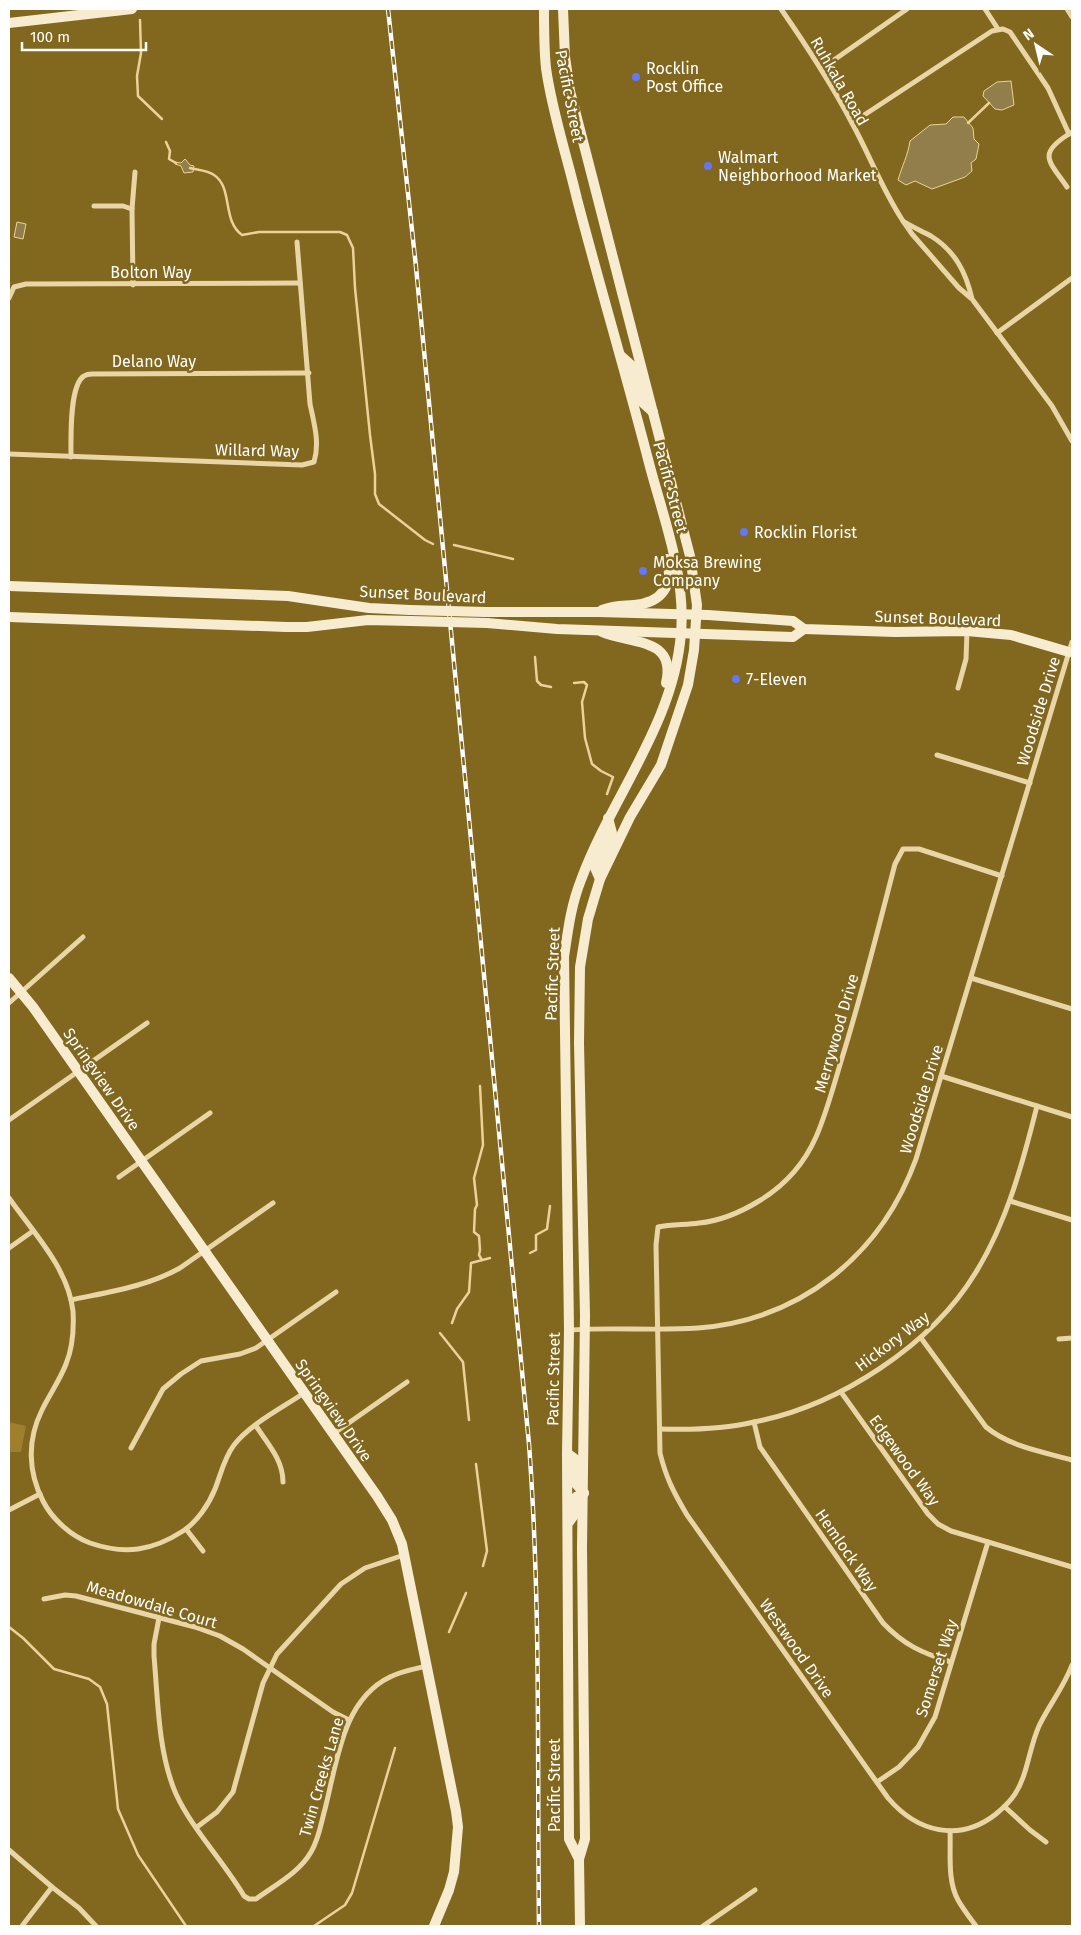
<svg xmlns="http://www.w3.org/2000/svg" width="1081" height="1935" font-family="'Fira Sans',sans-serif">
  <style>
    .park { fill: #9f7e2e }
    .water { fill: #927e4a; stroke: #ebd298 }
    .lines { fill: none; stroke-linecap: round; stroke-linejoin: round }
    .stream { stroke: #ebd298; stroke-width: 2.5 }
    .street { stroke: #e9d5a5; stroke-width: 5 }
    .secondary { stroke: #f7ecd0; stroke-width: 10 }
    .rail-casing { stroke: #fff; stroke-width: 4.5 }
    .rail { stroke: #82671f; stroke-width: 2.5; stroke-dasharray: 8; stroke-linecap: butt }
    .secondary-bridge { stroke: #f7ecd0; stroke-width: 10 }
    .poi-dot { fill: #6477f8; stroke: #82671f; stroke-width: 2 }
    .labels { text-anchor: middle; stroke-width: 5; stroke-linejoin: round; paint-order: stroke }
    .poi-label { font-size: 16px; fill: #fff; stroke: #82671f; text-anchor: start }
    .street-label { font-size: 16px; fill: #fff; stroke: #82671f }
  </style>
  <rect width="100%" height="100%" fill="#82671f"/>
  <path class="park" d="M9 1422 26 1426 21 1452H9Z"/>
  <g class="water">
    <path d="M1011 81 1014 105 1002 110 995 109 983 96 984 91 997 82Z"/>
    <path d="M953 117H964L973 128 974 139 979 144 976 159 971 163 972 171 965 177 932 189 915 181 906 185 898 180C902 166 908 155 910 141L930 125 946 124Z"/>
    <path d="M185 159 190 165 194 166 193 172 184 173 181 166 175 164V162L181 163Z"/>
    <path d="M17 222 26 224 23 239 14 237Z"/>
  </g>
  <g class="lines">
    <g class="stream">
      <path d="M140 20 141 53 137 76 138 96 162 119"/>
      <path d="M968 123 989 103"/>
      <path d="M166 142 170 151 169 159 176 163"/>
      <path d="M190 168C197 170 207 170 214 175 233 187 222 221 242 235L259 232H340L347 235 353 248 355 288 370 435 375 474V494L379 504 425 540 433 544"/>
      <path d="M454 545 513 559"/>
      <path d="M535 657 537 681 541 685 551 687"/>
      <path d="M574 683 584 682 587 685 582 702 585 738 592 764 601 771 613 777 607 794"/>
      <path d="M480 1086 483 1145 474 1178 477 1205 475 1209 474 1232 479 1236 480 1250 479 1255 482 1260"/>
      <path d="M530 1253 536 1250V1235L547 1229 550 1206"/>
      <path d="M452 1323 457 1309 469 1292 471 1263 490 1258"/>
      <path d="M440 1333 463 1362 469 1420"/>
      <path d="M476 1464 487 1551 483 1566"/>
      <path d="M9 1627 23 1638 54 1669 89 1679 100 1687 107 1704 118 1809 138 1855 186 1926"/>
      <path d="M449 1632 466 1593"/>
      <path d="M314 1926 345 1905 352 1893 395 1748"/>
    </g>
    <g class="street">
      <path d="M781 9C806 45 831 83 852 123 870 156 882 189 903 221"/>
      <path d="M985 9 998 29"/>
      <path d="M1067 9 1072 17"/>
      <path d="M821 69 907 9"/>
      <path d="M852 123 992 31 1003 29 1010 32 1048 88 1069 134 1072 132"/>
      <path d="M1067 187C1049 161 1037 154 1069 134"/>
      <path d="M94 206H123L132 209"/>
      <path d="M133 285 132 209 135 172"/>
      <path d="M9 298 14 287 26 284 300 283"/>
      <path d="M972 299C966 272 955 251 931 236 922 231 912 227 903 221L912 234 959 288 972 299 1052 406 1072 441"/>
      <path d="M997 333 1072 278"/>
      <path d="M9 454 302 465 314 462C320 443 314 423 310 404L297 242"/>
      <path d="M71 457C71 440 69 385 84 376 87 374 90 374 92 374L309 373"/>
      <path d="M958 688 966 659 967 631"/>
      <path d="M937 755 1030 783"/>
      <path d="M1002 876 919 849H903L895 864C878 929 862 994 842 1058 834 1084 827 1112 816 1137 804 1164 784 1186 759 1201 741 1212 720 1221 699 1223 685 1225 672 1224 658 1227L656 1245 660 1453C666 1478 674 1493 687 1515L888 1798C917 1832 959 1843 996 1814 1003 1808 1010 1802 1015 1794 1028 1774 1029 1748 1039 1726 1049 1705 1064 1687 1072 1665"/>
      <path d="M971 978 1072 1009"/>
      <path d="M9 1003 83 937"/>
      <path d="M941 1076 1072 1117"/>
      <path d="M9 1120 147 1023"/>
      <path d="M119 1177 210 1113"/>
      <path d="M9 1198C33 1232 68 1268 73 1311 74 1329 73 1347 66 1364 60 1380 49 1395 42 1410 27 1440 28 1472 43 1501 52 1519 71 1536 90 1543 125 1555 152 1551 183 1531 197 1522 209 1504 215 1489 221 1474 224 1458 234 1445 250 1424 282 1408 304 1393"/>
      <path d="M1010 1201 1072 1220"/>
      <path d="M9 1248 33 1231"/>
      <path d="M71 1300C108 1292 146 1287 180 1268L273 1203"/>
      <path d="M569 1330C612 1327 655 1331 698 1328 801 1320 881 1255 916 1159L1072 642"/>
      <path d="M921 1338 986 1427C1010 1447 1044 1452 1072 1460"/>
      <path d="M1059 1339 1072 1338"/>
      <path d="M841 1392 928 1514 938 1524 951 1531 1072 1567"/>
      <path d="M754 1422 760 1447 883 1623C904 1645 922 1653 951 1662"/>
      <path d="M256 1426C268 1444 283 1460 283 1482"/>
      <path d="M660 1429C690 1430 724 1429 754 1422 838 1406 932 1345 976 1272 1007 1222 1023 1162 1037 1106"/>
      <path d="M333 1434 407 1382"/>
      <path d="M131 1448 163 1389 181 1374 201 1361 240 1354 256 1348 336 1292"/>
      <path d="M9 1510 40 1494"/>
      <path d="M186 1529 203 1551"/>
      <path d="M44 1599 65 1595 76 1596 195 1627 220 1636 243 1649 333 1712 349 1720"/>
      <path d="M159 1618 154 1644V1656C158 1700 158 1753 176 1794 192 1829 224 1862 244 1896L249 1899H256C275 1885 299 1873 311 1852 319 1839 321 1823 325 1809 337 1763 342 1700 390 1677 402 1671 415 1669 427 1666"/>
      <path d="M877 1782 899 1767 918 1747 935 1717 988 1542"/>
      <path d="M1005 1807 1030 1830 1046 1842"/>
      <path d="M197 1827 217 1812 233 1792 263 1683 277 1654 341 1584 365 1568 404 1555"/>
      <path d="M950 1831C951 1853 947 1880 958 1900 963 1909 970 1918 976 1926"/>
      <path d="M9 1850 52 1887 22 1926"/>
      <path d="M52 1887 79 1908 96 1926"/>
      <path d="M703 1926 755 1890"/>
    </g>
    <g class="secondary">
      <path d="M544 9C544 29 544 49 546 68 552 112 567 156 577 199 600 287 626 374 649 463 663 517 686 575 681 633 674 724 612 796 581 880 571 905 568 930 564 957L569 1330 567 1453 569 1839 579 1859"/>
      <path d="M563 9 565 57 570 91 690 556 697 605 694 650 688 685 661 765 630 817 600 879 588 919 580 967 579 1043 585 1315 582 1548 585 1839 579 1859 580 1926"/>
      <path d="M9 23 132 9"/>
      <path d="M621 356 631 365 642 402 653 412"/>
      <path d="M9 586 288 596 369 608 410 610"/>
      <path d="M602 610C615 605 621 606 634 605 662 603 674 585 667 559"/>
      <path d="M485 612H598L708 615 793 621 804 629 895 632 967 631 1011 635 1069 652"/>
      <path d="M9 617 286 627H307L368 620 411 621"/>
      <path d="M487 623 557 629 793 637 804 629"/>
      <path d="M602 632C628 644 677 636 666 683"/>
      <path d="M600 879 595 868 612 833 608 818"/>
      <path d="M9 978 33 1007 377 1496 392 1520 402 1544 456 1811 458 1827 454 1872 449 1890 434 1926"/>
      <path d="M567 1453 575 1459 576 1484 584 1493"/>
      <path d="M569 1522 574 1515 576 1497 584 1493"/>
    </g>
    <defs>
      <path id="rail" d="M388 9 416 267 529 1444C541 1605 537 1766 539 1926"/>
    </defs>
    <use href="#rail" class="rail-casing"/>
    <use href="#rail" class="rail"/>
    <g class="secondary-bridge">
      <path d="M410 610 485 612"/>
      <path d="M411 621 487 623"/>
    </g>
  </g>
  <g class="poi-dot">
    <circle cx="636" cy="77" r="5"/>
    <circle cx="708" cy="166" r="5"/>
    <circle cx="744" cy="532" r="5"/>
    <circle cx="643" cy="571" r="5"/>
    <circle cx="736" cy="679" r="5"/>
  </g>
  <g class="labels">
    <g class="poi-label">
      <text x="646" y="74">Rocklin<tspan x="646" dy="18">Post Office</tspan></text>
      <text x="718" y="163">Walmart<tspan x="718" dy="18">Neighborhood Market</tspan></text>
      <text x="754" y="538">Rocklin Florist</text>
      <text x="653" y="568">Moksa Brewing<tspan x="653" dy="18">Company</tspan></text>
      <text x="746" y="685">7-Eleven</text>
    </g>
    <g class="street-label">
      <text transform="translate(840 81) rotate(60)" y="6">Ruhkala Road</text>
      <text transform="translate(570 96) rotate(79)" y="6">Pacific Street</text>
      <text x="151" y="278">Bolton Way</text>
      <text x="154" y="367">Delano Way</text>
      <text transform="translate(257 450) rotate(1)" y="6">Willard Way</text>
      <text transform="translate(671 487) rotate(75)" y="6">Pacific Street</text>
      <text transform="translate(423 594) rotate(3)" y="6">Sunset Boulevard</text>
      <text transform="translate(938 618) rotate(2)" y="6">Sunset Boulevard</text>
      <text transform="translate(1038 711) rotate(-73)" y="6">Woodside Drive</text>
      <text transform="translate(552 974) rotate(-88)" y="6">Pacific Street</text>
      <text transform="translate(836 1033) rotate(-74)" y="6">Merrywood Drive</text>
      <text transform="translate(102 1079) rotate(55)" y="6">Springview Drive</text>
      <text transform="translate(921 1099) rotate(-73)" y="6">Woodside Drive</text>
      <text transform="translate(892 1341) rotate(-37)" y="6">Hickory Way</text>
      <text transform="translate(553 1379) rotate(-89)" y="6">Pacific Street</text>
      <text transform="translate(334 1410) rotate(55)" y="6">Springview Drive</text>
      <text transform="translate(905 1460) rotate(54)" y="6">Edgewood Way</text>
      <text transform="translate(847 1550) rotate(55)" y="6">Hemlock Way</text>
      <text transform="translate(152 1604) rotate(16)" y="6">Meadowdale Court</text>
      <text transform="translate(797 1648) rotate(55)" y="6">Westwood Drive</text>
      <text transform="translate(936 1668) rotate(-72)" y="6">Somerset Way</text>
      <text transform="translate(321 1777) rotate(-74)" y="6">Twin Creeks Lane</text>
      <text transform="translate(554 1785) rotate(-90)" y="6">Pacific Street</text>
    </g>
  </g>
  <rect width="1081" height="1935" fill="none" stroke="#ffffff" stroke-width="20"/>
  <g transform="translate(1036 45) rotate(325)" stroke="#82671f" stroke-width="4" paint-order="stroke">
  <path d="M0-4L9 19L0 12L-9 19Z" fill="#ffffff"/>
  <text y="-8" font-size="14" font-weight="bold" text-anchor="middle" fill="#ffffff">N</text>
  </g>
  <path d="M22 42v8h124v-8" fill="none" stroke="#ffffff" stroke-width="2.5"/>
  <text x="30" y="42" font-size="15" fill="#ffffff" stroke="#82671f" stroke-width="4" paint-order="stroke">100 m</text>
</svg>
